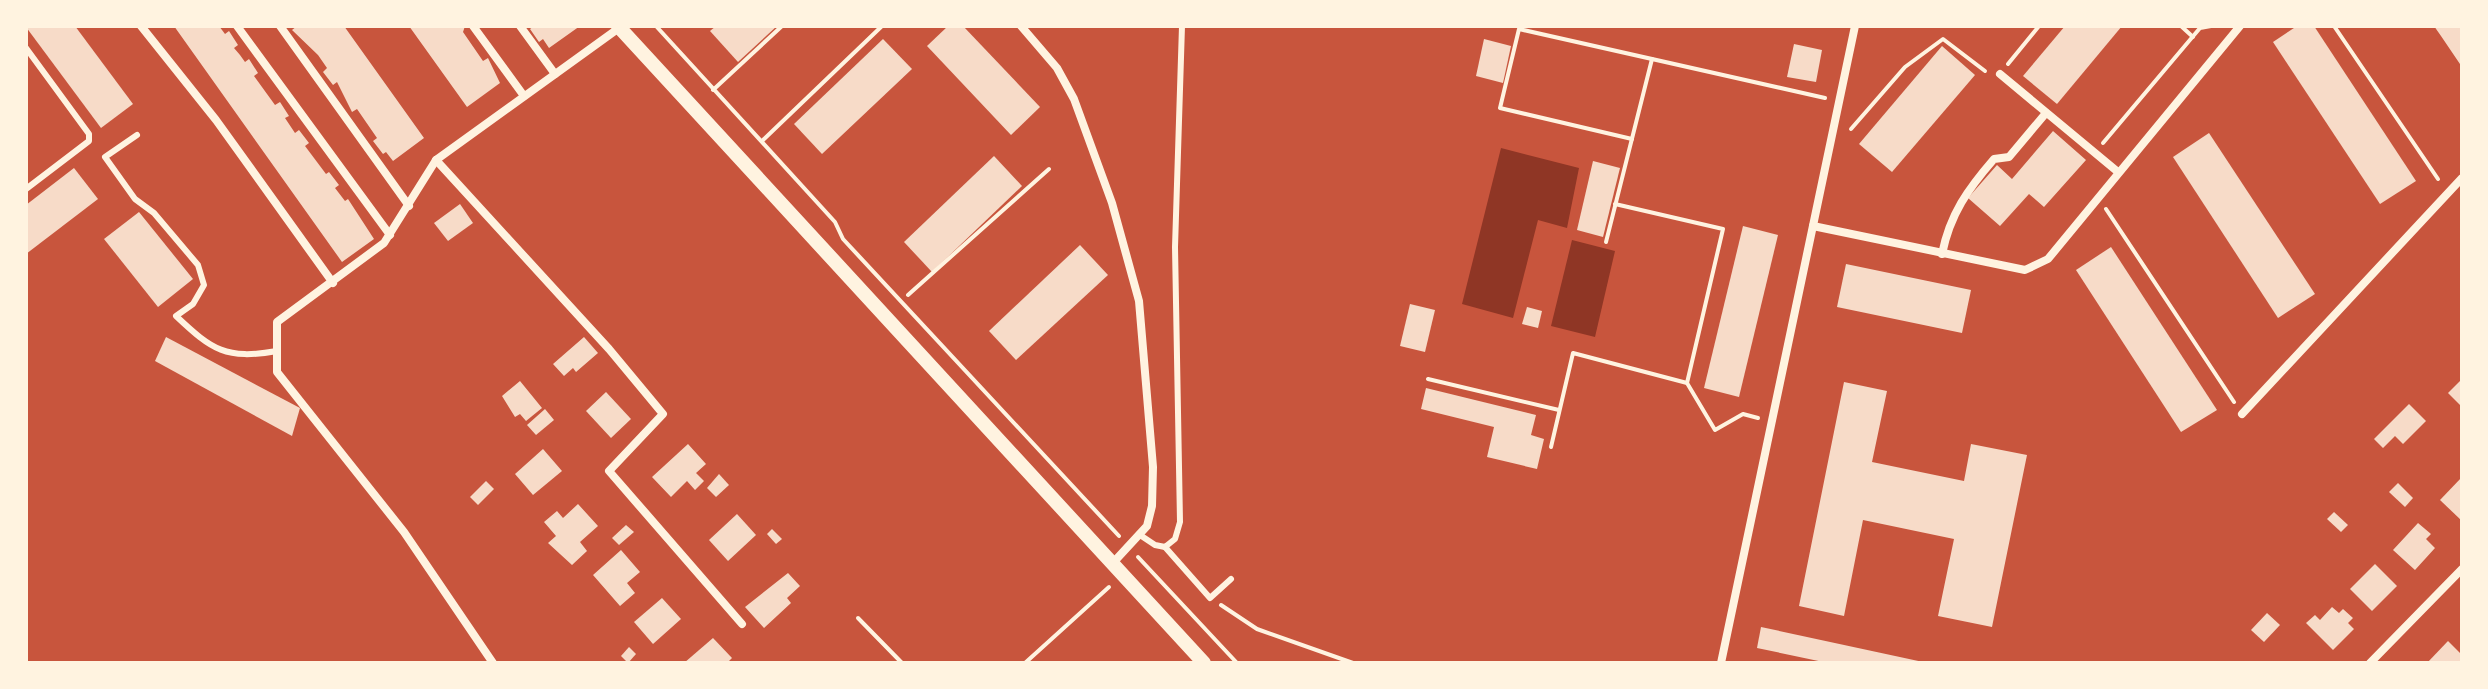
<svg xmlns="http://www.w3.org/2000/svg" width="2488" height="689" font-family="Inter,sans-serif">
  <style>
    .water { fill: #8f3625 }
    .building { fill: #f7dbc8 }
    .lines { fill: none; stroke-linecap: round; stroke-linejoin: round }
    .path { stroke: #fff3e0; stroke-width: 4 }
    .service { stroke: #fff3e0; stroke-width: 6 }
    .minor { stroke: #fff3e0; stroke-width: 8 }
    .tertiary { stroke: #fff3e0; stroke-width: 14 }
  </style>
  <rect width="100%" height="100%" fill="#c8553d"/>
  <g class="water">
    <path d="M1501 148 1579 168 1567 228 1538 220 1513 318 1462 304Z"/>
    <path d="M1572 240 1615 251 1595 337 1551 326Z"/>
  </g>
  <g class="building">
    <path d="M75 26 133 104 101 128 26 27Z"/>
    <path d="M174 26H219L225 34 229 31 238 45 234 48 240 55 245 62 249 59 258 73 254 76 275 105 280 102 289 116 285 118 295 133 299 130 309 143 305 146 326 174 329 172 339 185 335 188 345 201 348 199 374 239 342 262Z"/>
    <path d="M297 26H344L424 138 393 161 386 152 383 154 373 141 377 138 357 109 352 112 337 82 333 85 323 72 327 68 318 55 292 30Z"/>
    <path d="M409 26H465L463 32 483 61 488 58 500 83 467 107Z"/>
    <path d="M534 26H580L549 48 543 39 539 42 530 29Z"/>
    <path d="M716 26H777L738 62 710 31Z"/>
    <path d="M948 26H963L1040 107 1011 135 927 46Z"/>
    <path d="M2065 26H2122L2057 104 2023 76Z"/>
    <path d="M2297 26H2314L2416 181 2380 204 2273 42Z"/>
    <path d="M2434 26H2462V67L2441 36Z"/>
    <path d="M883 39 912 69 822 154 794 124Z"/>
    <path d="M1484 39 1511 46 1503 83 1476 76Z"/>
    <path d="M1794 44 1822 50 1816 82 1787 77Z"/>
    <path d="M1942 46 1975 75 1892 172 1859 144Z"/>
    <path d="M2053 131 2086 160 2044 207 2029 194 2000 226 1968 198 1997 165 2012 179Z"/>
    <path d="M2209 133 2315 294 2278 318 2173 157Z"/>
    <path d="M994 156 1022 186 932 272 904 242Z"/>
    <path d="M1593 161 1620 168 1603 237 1577 230Z"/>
    <path d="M74 168 98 199 26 254V205Z"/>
    <path d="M460 204 473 223 448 241 434 223Z"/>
    <path d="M139 212 193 279 158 307 104 239Z"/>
    <path d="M1743 226 1778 235 1739 397 1704 388Z"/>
    <path d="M1080 245 1108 275 1016 360 989 331Z"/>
    <path d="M2111 247 2217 410 2181 432 2076 270Z"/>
    <path d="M1846 264 1971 290 1962 333 1837 307Z"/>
    <path d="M1410 304 1435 310 1425 352 1400 346Z"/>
    <path d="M1527 307 1542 311 1538 328 1522 324Z"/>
    <path d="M166 337 300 408 292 436 155 361Z"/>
    <path d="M584 337 598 353 576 372 573 368 564 376 553 364Z"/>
    <path d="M2462 379V407L2448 393Z"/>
    <path d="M520 381 542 408 526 421 520 414 515 417 502 396Z"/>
    <path d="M1844 382 1887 391 1872 462 1964 481 1971 444 2027 455 1992 627 1938 616 1954 539 1863 520 1844 616 1799 606Z"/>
    <path d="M1426 388 1536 415 1531 435 1544 439 1537 469 1487 457 1494 427 1421 409Z"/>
    <path d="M606 392 631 419 611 438 586 411Z"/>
    <path d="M2409 404 2426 421 2403 444 2395 436 2383 448 2374 439Z"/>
    <path d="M545 409 554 420 536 435 527 425Z"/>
    <path d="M688 444 706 464 696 473 704 481 695 490 687 481 671 497 652 477Z"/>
    <path d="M543 449 562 471 533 495 515 474Z"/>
    <path d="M719 474 729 485 716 497 707 488Z"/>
    <path d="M2462 477V521L2440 500Z"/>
    <path d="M486 481 494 489 478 505 470 497Z"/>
    <path d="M2398 483 2413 498 2405 507 2389 492Z"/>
    <path d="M578 504 598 526 580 542 587 551 572 565 548 543 556 536 544 522 557 511 563 518Z"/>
    <path d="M2334 512 2348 525 2341 532 2327 519Z"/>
    <path d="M737 514 756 535 728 561 709 540Z"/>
    <path d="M2418 523 2431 534 2426 539 2435 548 2415 570 2393 550Z"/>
    <path d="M626 525 634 532 619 545 612 538Z"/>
    <path d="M772 529 782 539 776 544 767 534Z"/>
    <path d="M621 550 640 572 627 583 635 593 620 606 593 575Z"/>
    <path d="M2375 564 2397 586 2372 611 2350 589Z"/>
    <path d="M788 573 800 586 787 598 791 603 764 628 745 607Z"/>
    <path d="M662 598 681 619 653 644 634 622Z"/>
    <path d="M2332 607 2339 613 2343 609 2353 618 2348 623 2354 629 2333 650 2306 623 2315 615 2320 620Z"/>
    <path d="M2267 613 2280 625 2264 642 2251 630Z"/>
    <path d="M1761 627 1923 662V663H1828L1757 648Z"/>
    <path d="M713 638 732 658 727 663H684Z"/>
    <path d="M2448 641 2462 655V663H2427Z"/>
    <path d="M629 647 636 654 628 663 621 656Z"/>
  </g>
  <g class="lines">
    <g class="path">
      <path d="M656 26 835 222 843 239 1119 536"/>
      <path d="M2181 26 2193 37"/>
      <path d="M2334 26 2438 179"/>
      <path d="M2008 64 2039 26"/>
      <path d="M713 90 782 26"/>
      <path d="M1851 129 1905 67 1943 39 1985 71"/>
      <path d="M1632 139 1500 108 1519 29 1825 98"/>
      <path d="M762 141 882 26"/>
      <path d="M2103 143 2200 28 2211 26"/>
      <path d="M1615 204 1723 229 1687 383"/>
      <path d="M2106 209 2234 402"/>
      <path d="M1606 242 1652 59"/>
      <path d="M908 295 1049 169"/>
      <path d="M1428 379 1559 410"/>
      <path d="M1551 447 1573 353 1687 383 1715 430 1743 414 1758 418"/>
      <path d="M1138 557 1237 663"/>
      <path d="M1221 605 1257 629 1353 663"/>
      <path d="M858 618 902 663"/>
      <path d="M1025 663 1109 587"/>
    </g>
    <g class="service">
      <path d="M26 48 89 134V141L26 189"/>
      <path d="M137 135 105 157 135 199 154 213 198 265 204 285 193 304 176 316C212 350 226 360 277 351"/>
      <path d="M1140 535 1155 545 1165 547 1175 539 1180 522 1175 247 1182 26"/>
      <path d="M1165 547 1210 598 1231 579"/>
    </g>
    <g class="minor">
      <path d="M141 26 216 120 333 283"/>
      <path d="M237 26 390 235"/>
      <path d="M280 26 409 206"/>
      <path d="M473 26 524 96"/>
      <path d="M520 26 555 74"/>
      <path d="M1021 26 1057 68 1074 99 1112 203 1139 301 1153 467 1152 506 1147 526 1111 565"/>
      <path d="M2000 74 2118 172"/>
      <path d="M436 160 609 349 663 414 609 471 742 624"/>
      <path d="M1813 226 2025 270 2048 259 2240 26"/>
      <path d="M1942 254C1950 214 1968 189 1994 159L2009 157 2046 113"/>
      <path d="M2242 414 2462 178"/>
      <path d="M493 663 404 532 277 372V322L384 243 436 160 619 28"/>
      <path d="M1721 663 1855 26"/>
      <path d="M2370 663 2462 569"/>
    </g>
    <path class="tertiary" d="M618 26 1204 663"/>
  </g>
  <rect width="2488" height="689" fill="none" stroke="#fff3e0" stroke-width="56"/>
</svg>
